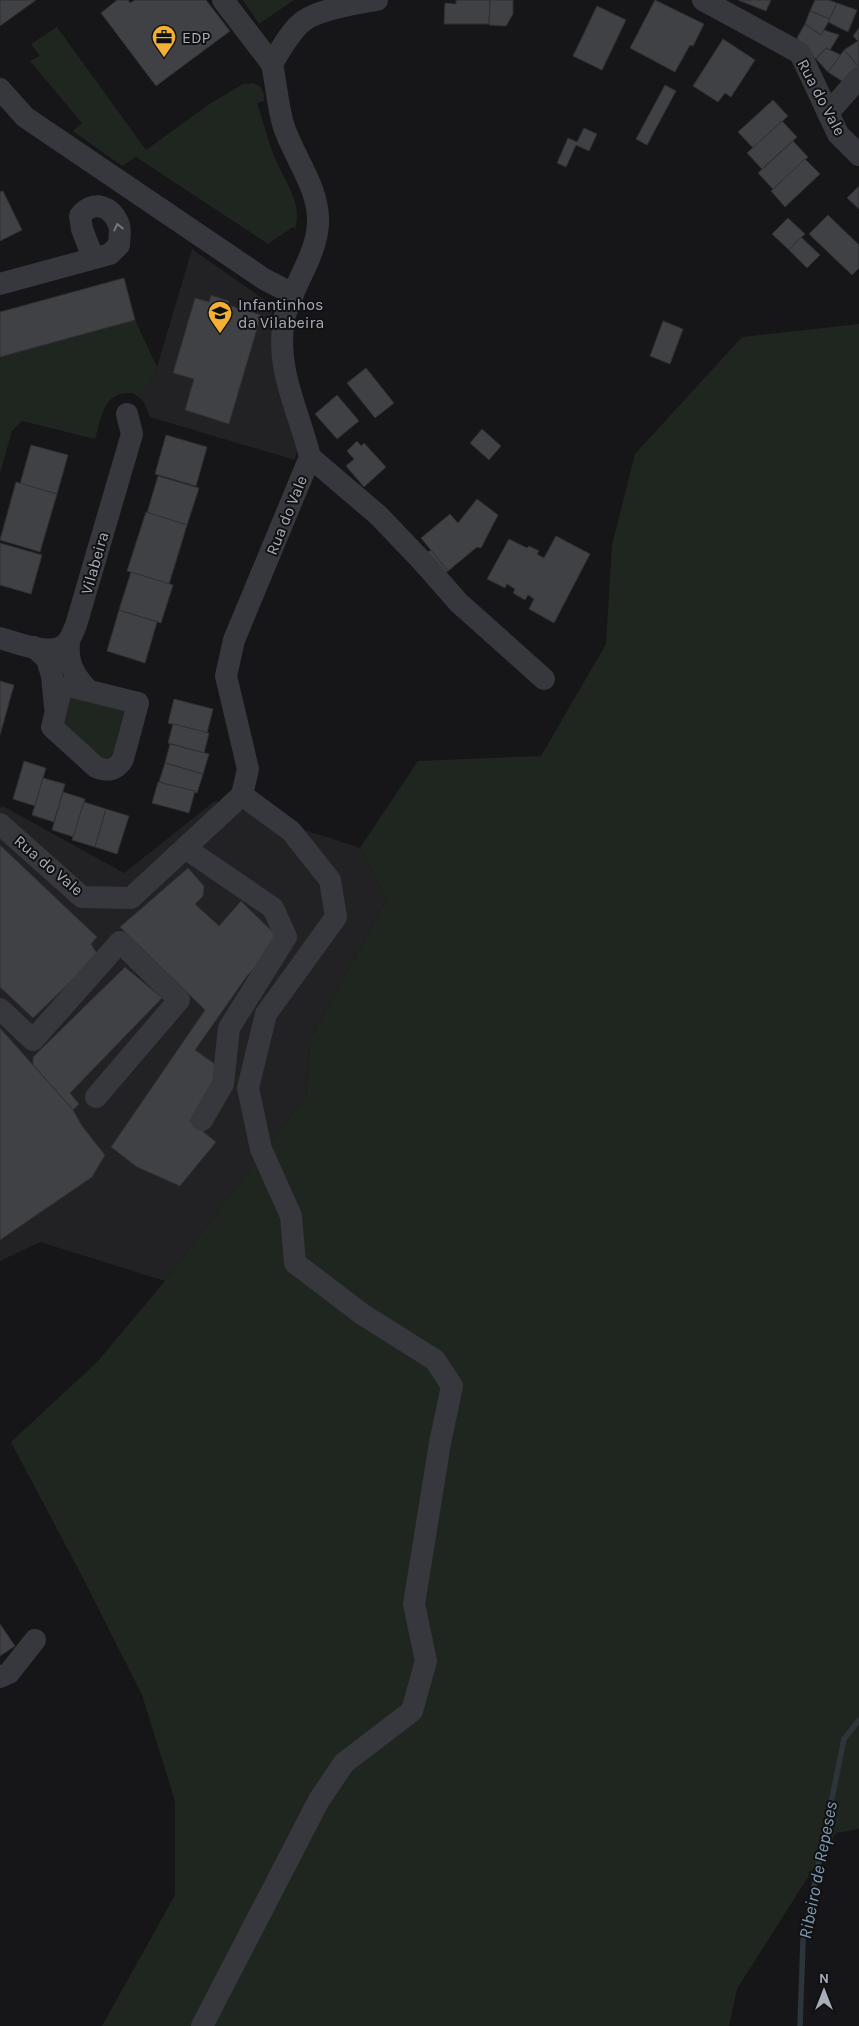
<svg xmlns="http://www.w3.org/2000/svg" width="859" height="2026" font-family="Karla,sans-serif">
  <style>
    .built { fill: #222225 }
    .green { fill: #1e261f }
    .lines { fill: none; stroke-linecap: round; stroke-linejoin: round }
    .stream { stroke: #2c353c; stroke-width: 5.5 }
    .building { fill: #404145; stroke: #303034 }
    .minor { stroke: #37383d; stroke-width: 22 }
    .oneway { stroke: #757881 }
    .labels { text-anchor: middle; stroke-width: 4; stroke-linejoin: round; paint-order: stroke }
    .poi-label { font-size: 16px; fill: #a8adb8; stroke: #111113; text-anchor: start }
    .street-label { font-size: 16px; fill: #a8adb8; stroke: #111113 }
    .water-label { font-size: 18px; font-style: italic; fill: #7f9bb3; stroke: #111113 }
  </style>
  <rect width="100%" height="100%" fill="#161618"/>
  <g class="built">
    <path d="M192 249 272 305 274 364 291 423 297 450 295 460 150 417 144 402 138 397 152 380 157 367Z"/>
    <path d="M215 801 360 848 387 899 311 1037 306 1096 165 1281 40 1242 0 1261V808L3 806 124 873Z"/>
  </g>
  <g class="green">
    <path d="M243 0H294L259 24Z"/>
    <path d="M57 27 146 150 208 105 243 84 253 83 260 86 264 94V101L257 103C262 118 266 133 271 148 279 175 304 199 295 229L293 227 268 244 136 157 122 166 73 131 82 123 30 61 40 56 31 44Z"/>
    <path d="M135 320 157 367 152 380 138 397 133 393C103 391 102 416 95 439L22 421 12 431 0 473V357Z"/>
    <path d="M859 324V1829L836 1833 737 1989 729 2026H102L175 1895V1801L142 1695 84 1580 11 1442 97 1362 165 1281 306 1096 311 1037 387 899 360 848 418 761 541 756 606 644 612 545 635 454 742 337Z"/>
    <path d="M64 695 124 710 114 752C111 757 108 760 102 757L62 722Z"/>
  </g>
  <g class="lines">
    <path class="stream" d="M800 2026 803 1941 844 1739 859 1720"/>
  </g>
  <g class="building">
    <path d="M0 0H36L0 26Z"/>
    <path d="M117 0H128L130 3 135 0H206L230 31 156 86 101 13Z"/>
    <path d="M456 0H490L489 24H444L445 3 456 4Z"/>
    <path d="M490 0H513V14L506 26 489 25Z"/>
    <path d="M655 0 704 24 693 46 690 45 675 72 630 48Z"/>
    <path d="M738 0H771L766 11Z"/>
    <path d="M815 0H828L837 3 830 19 810 11Z"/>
    <path d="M837 3 857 10 848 32 828 22Z"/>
    <path d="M597 6 626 20 602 70 573 56Z"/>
    <path d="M810 11 830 19 821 35 805 24Z"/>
    <path d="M805 24 821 35 824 30 839 35 830 50 826 48 816 59 797 38Z"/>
    <path d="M859 28V67L844 50 858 41 853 36Z"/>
    <path d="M723 39 755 60 731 97 725 93 718 102 693 86Z"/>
    <path d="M826 48 841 55 828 72 816 59Z"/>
    <path d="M844 50 859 67 845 83 828 72Z"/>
    <path d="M665 85 676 91 647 145 636 139Z"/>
    <path d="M773 100 788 116 753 148 738 132Z"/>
    <path d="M782 121 797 137 762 169 747 153Z"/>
    <path d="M584 128 597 134 589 151 576 145 566 167 557 163 568 138 577 142Z"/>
    <path d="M793 141 808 157 773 189 758 173Z"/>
    <path d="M805 159 820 174 785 207 771 191Z"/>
    <path d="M859 186V209L847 198Z"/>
    <path d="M3 191 22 230 0 241V192Z"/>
    <path d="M828 215 859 245V268L852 275 809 234Z"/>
    <path d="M788 218 805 234 789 250 772 234Z"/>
    <path d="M801 237 820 255 807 268 789 250Z"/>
    <path d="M124 278 135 320 0 357V312Z"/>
    <path d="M211 295 229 301 228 305 261 315 229 424 185 410 194 379 173 373 195 298 209 302Z"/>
    <path d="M663 321 683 329 670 364 650 356Z"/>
    <path d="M366 368 394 403 375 418 347 383Z"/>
    <path d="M337 395 359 421 337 439 315 414Z"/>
    <path d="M482 429 501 446 489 460 470 443Z"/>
    <path d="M166 435 207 447 196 486 155 474Z"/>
    <path d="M357 441 361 446 364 443 386 467 364 487 346 466 354 459 347 451Z"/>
    <path d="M31 445 68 455 57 494 20 484Z"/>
    <path d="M158 476 199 488 187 525 147 513Z"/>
    <path d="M16 482 57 494 40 552 0 540Z"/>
    <path d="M477 499 498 515 481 548 477 547 448 571 421 538 450 514 458 523Z"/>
    <path d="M146 512 187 525 169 584 127 571Z"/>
    <path d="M556 536 590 554 554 623 529 609 534 599 528 595 525 600 513 593 515 589 507 584 505 588 487 579 509 539 527 548 529 546 539 551 537 554 544 558Z"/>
    <path d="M0 543 42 555 31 594 0 585Z"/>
    <path d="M431 550 448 571 442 575 425 554Z"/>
    <path d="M131 572 173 585 161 623 119 610Z"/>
    <path d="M119 610 157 622 145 663 107 651Z"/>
    <path d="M0 681 14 685 0 735Z"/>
    <path d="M174 699 213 709 207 733 168 723Z"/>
    <path d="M173 724 209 733 204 753 168 743Z"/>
    <path d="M170 744 209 754 203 774 165 763Z"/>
    <path d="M24 761 46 768 35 806 13 799Z"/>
    <path d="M165 763 203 774 197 793 159 782Z"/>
    <path d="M43 778 65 784 54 822 32 815Z"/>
    <path d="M158 782 195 791 189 813 152 803Z"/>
    <path d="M63 792 85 799 74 837 52 830Z"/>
    <path d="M84 802 106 809 95 847 72 840Z"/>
    <path d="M106 809 129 816 117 854 95 847Z"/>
    <path d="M0 845 97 937 91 944 98 955 33 1018 0 987Z"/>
    <path d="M188 868 204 886 203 896 195 904 219 926 241 901 280 939 247 976 195 1050 222 1069 190 1121 216 1142 180 1186 137 1167 111 1147 205 1010 120 927Z"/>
    <path d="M125 967 162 998 70 1093 79 1104 73 1110 33 1065V1057Z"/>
    <path d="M0 1028 73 1110 82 1126 105 1155 92 1177 0 1240Z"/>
    <path d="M0 1624 15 1646 0 1656Z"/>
  </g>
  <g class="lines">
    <g class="minor">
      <path d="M223 0 272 64"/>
      <path d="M703 0 800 53 838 134 859 155"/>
      <path d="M0 89 25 117 264 279 293 294"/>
      <path d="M828 113 859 78"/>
      <path d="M0 284 110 254 119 245C119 239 121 231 119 225 112 206 93 199 80 216L82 229 93 258"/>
      <path d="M310 457 378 515 422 561 459 603 544 679"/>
      <path d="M0 638C18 643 57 660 69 640 72 635 74 630 76 625L132 434 127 414"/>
      <path d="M69 641C67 662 73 674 87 689"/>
      <path d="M34 647 47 659 52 676 55 707"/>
      <path d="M69 686 138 703 123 759C116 770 108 772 96 767L52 727 61 690Z"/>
      <path d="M0 824 82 897 131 898 242 795 248 769 226 676 234 640 310 457C299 411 275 369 284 320 291 287 316 258 318 224 320 188 293 157 283 124 278 107 276 83 272 64 280 51 291 29 305 20 321 9 358 3 377 0"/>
      <path d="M185 848 273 908 286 937 229 1028 223 1084 202 1120"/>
      <path d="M0 1009 33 1040 120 942 179 1000 96 1097"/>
      <path d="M0 1677 9 1673 35 1640"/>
      <path d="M202 2026 319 1800 344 1763 412 1711 426 1661 414 1604 440 1443 452 1386 435 1360 362 1314 295 1263 291 1216 261 1149 248 1088 266 1014 336 917 330 880 291 831 242 795"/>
    </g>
  </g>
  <defs><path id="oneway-chevron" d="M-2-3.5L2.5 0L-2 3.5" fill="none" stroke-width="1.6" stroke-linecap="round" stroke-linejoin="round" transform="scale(1.25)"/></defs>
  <use class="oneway" href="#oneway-chevron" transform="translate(118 227) rotate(-103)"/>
  <defs>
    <symbol id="office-pin" viewBox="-11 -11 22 30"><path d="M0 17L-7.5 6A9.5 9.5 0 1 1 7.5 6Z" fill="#f2b134" stroke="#111113"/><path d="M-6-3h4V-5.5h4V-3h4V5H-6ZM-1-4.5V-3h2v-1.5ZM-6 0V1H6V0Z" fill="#111"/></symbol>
    <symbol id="school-pin" viewBox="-11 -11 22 30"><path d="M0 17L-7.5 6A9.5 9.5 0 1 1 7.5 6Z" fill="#f2b134" stroke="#111113"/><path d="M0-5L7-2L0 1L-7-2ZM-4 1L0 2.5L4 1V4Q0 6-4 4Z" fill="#111"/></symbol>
  </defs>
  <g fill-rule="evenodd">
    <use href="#office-pin" x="150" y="23" width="28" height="38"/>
    <use href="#school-pin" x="206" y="299" width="28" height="38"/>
  </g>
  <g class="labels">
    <g class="poi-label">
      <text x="182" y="43">EDP</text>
      <text x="238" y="310">Infantinhos<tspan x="238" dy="18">da Vilabeira</tspan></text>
    </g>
    <g class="street-label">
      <text transform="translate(822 97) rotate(62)" y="6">Rua do Vale</text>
      <text transform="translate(286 515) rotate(-68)" y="6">Rua do Vale</text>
      <text transform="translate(94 563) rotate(-74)" y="6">Vilabeira</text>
      <text transform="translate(49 865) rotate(40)" y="6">Rua do Vale</text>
    </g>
    <g class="water-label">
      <text transform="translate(818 1870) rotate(-79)" y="6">Ribeiro de Repeses</text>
    </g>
  </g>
  <g transform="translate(824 1991)" stroke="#111113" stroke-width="4" paint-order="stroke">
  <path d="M0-4L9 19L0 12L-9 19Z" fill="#a8adb8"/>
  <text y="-8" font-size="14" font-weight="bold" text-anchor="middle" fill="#a8adb8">N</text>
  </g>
</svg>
